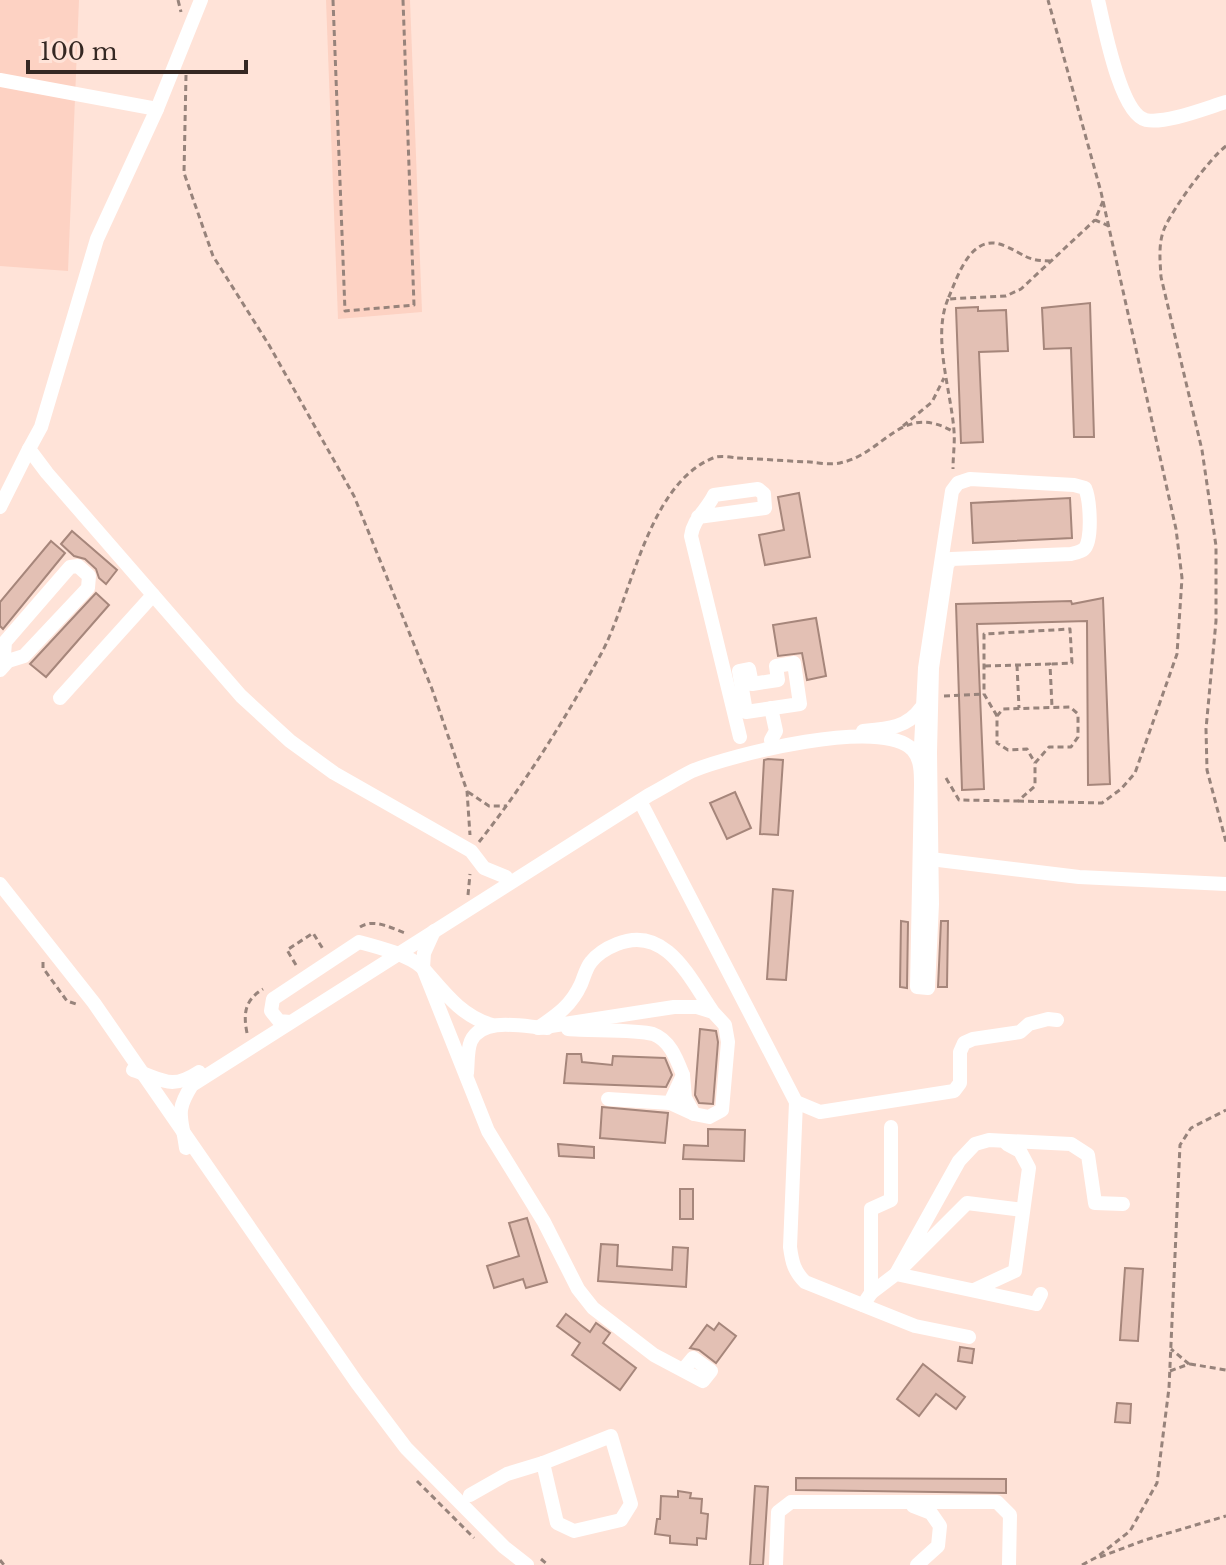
<svg xmlns="http://www.w3.org/2000/svg" width="1226" height="1565" font-family="'Libre Baskerville',serif">
  <style>
    .built { fill: #fdd2c3 }
    .building { fill: #e3c0b4; stroke: #a6867b; stroke-width: 2 }
    .lines { fill: none; stroke-linecap: round; stroke-linejoin: round }
    .path { stroke: #97837b; stroke-width: 3; stroke-dasharray: 6 4; stroke-linecap: butt }
    .minor { stroke: #fff; stroke-width: 14 }
  </style>
  <rect width="100%" height="100%" fill="#ffe3d8"/>
  <g class="built">
    <path d="M0 0H79L68 271 0 266Z"/>
    <path d="M326 0H410L422 312 338 319Z"/>
  </g>
  <g class="building">
    <path d="M1090 303 1094 437H1074L1071 348 1044 349 1042 308Z"/>
    <path d="M978 307V311L1006 310 1008 351 979 352 983 442 961 443 956 308Z"/>
    <path d="M799 493 810 557 765 565 759 535 784 530 778 497Z"/>
    <path d="M1070 498 1072 538 973 543 971 503Z"/>
    <path d="M72 531 117 570 106 584 99 578 96 569 85 559 74 556 61 544Z"/>
    <path d="M51 541 65 553 3 629 0 626V602Z"/>
    <path d="M96 593 109 605 46 677 30 664Z"/>
    <path d="M1103 598 1110 784 1088 785 1087 621 977 624 984 789 962 790 956 604 1071 601 1072 604Z"/>
    <path d="M816 618 826 676 807 680 802 653 778 656 773 625Z"/>
    <path d="M768 759 783 760 778 835 760 834 764 760Z"/>
    <path d="M735 792 751 828 727 839 710 803Z"/>
    <path d="M773 889 793 891 786 980 767 979Z"/>
    <path d="M901 921 908 922 907 988 900 987Z"/>
    <path d="M941 921H948L947 987H938Z"/>
    <path d="M700 1029 716 1031 718 1042 713 1104 699 1103 695 1095Z"/>
    <path d="M567 1054H581L582 1062 612 1065 613 1056 665 1058 672 1075 666 1087 564 1083Z"/>
    <path d="M602 1107 668 1113 665 1143 600 1138Z"/>
    <path d="M708 1129 745 1130 744 1161 683 1159 684 1145 708 1146Z"/>
    <path d="M558 1144 594 1147V1158L559 1156Z"/>
    <rect x="680" y="1189" width="13" height="30"/>
    <path d="M527 1218 547 1282 526 1288 523 1279 494 1288 487 1266 519 1256 509 1223Z"/>
    <path d="M601 1244 618 1245 617 1266 672 1270 673 1247 688 1248 686 1287 598 1281Z"/>
    <path d="M1125 1268 1143 1269 1138 1341 1120 1340Z"/>
    <path d="M566 1314 590 1332 596 1323 610 1333 603 1343 636 1368 620 1390 572 1355 580 1343 557 1326Z"/>
    <path d="M719 1323 736 1336 716 1363 699 1350 690 1348 707 1325 714 1330Z"/>
    <path d="M960 1347 974 1349 972 1363 958 1361Z"/>
    <path d="M923 1364 965 1397 956 1409 936 1394 919 1416 897 1399Z"/>
    <path d="M1117 1403 1131 1404 1130 1423 1115 1422Z"/>
    <path d="M796 1478 1006 1479V1493L796 1490Z"/>
    <path d="M755 1486 768 1487 763 1565H750Z"/>
    <path d="M678 1491 691 1493 690 1498 702 1499 701 1513 708 1514 706 1539 697 1538V1545L670 1543V1536L655 1534 657 1519H660L661 1496 678 1497Z"/>
  </g>
  <g class="lines">
    <g class="path">
      <path d="M178 0 181 12"/>
      <path d="M333 0 345 311 414 305 403 0"/>
      <path d="M186 75 184 173 213 256 269 345 354 496 432 689 467 791 470 835"/>
      <path d="M1226 146C1209 159 1174 207 1165 227 1158 242 1160 260 1161 277L1202 450 1216 546V621L1206 729 1207 770 1226 842"/>
      <path d="M1103 201 1095 220 1109 226"/>
      <path d="M1051 261C1026 261 1026 255 1005 246 971 231 958 276 948 299L1006 296 1021 289 1095 220"/>
      <path d="M948 299C932 337 951 390 954 431 955 443 953 456 953 469"/>
      <path d="M903 426 932 402 944 378"/>
      <path d="M1017 665 1019 708"/>
      <path d="M985 666 1050 664 1052 707"/>
      <path d="M944 696 984 694"/>
      <path d="M997 716 984 694V634L1070 629 1072 663 1050 664"/>
      <path d="M946 778 959 800 1018 801 1035 786V763L1049 747H1071L1078 737V714L1070 707 1003 709 997 716V743L1008 750 1027 749 1035 763"/>
      <path d="M468 792 489 806H507"/>
      <path d="M1018 801 1102 803 1121 789 1135 773 1177 654 1182 578 1176 529 1101 192 1048 0"/>
      <path d="M479 842C525 784 565 719 601 654 632 597 647 485 713 458 720 455 730 457 737 458 761 459 786 461 810 462 819 463 831 465 840 463 886 453 901 401 954 432"/>
      <path d="M468 895 470 874"/>
      <path d="M360 927C374 918 391 928 405 933"/>
      <path d="M43 962V968L67 1001 76 1004"/>
      <path d="M296 965 287 950 313 933 323 949"/>
      <path d="M247 1033C243 1013 245 1000 263 989"/>
      <path d="M1190 1364 1226 1370"/>
      <path d="M1170 1371 1189 1364 1171 1349"/>
      <path d="M417 1481 474 1538"/>
      <path d="M1100 1557 1145 1540 1226 1516"/>
      <path d="M541 1559 548 1565"/>
      <path d="M0 1560 4 1565"/>
      <path d="M1082 1565 1097 1557 1130 1531 1157 1483 1169 1388 1180 1145 1191 1128 1226 1110"/>
    </g>
    <g class="minor">
      <path d="M201 0 157 109 97 239 41 427 29 449 47 473 241 696 290 741 334 773 471 851 484 868 506 877"/>
      <path d="M1098 0C1104 25 1120 114 1146 120 1166 124 1206 108 1226 102"/>
      <path d="M0 80 157 109"/>
      <path d="M0 507 29 449"/>
      <path d="M698 517 765 508 764 494 758 489 714 495C707 510 693 519 691 536L740 737"/>
      <path d="M0 659 4 655 5 642 70 567 78 566 89 576 88 588 24 656 8 661 0 670"/>
      <path d="M794 663 800 704 746 712 739 671 749 669 752 684 778 680 776 666Z"/>
      <path d="M60 698 153 595"/>
      <path d="M863 731C887 729 907 728 921 708"/>
      <path d="M771 740 776 731 771 708"/>
      <path d="M640 801 796 1102 820 1112 954 1091 960 1083V1052L964 1043 973 1039 1020 1032 1029 1024 1048 1019 1057 1020"/>
      <path d="M922 858 1079 877 1226 884"/>
      <path d="M0 884 94 1003 357 1383 406 1448 504 1547 527 1565"/>
      <path d="M290 1022 279 1021 271 1011 273 999 359 942C378 947 409 955 423 968L424 953 434 931"/>
      <path d="M492 1025C461 1016 444 992 423 968L488 1131 544 1222 578 1289 593 1308 654 1355 703 1381 711 1371 693 1358 683 1370"/>
      <path d="M568 1029C589 1031 636 1029 653 1034 670 1040 677 1060 683 1075L670 1103 694 1114"/>
      <path d="M133 1070C162 1079 170 1091 199 1072"/>
      <path d="M467 1073C468 1063 467 1050 471 1041 483 1016 524 1027 547 1028"/>
      <path d="M683 1075 685 1098 694 1114 709 1117 722 1110 728 1042 725 1025 713 1012 697 1007H674L538 1028C557 1015 571 1006 581 984 584 977 586 968 591 962 598 953 607 948 617 944 666 924 690 979 713 1012"/>
      <path d="M608 1099 670 1103"/>
      <path d="M796 1102 790 1247C792 1262 794 1271 805 1282L915 1326 969 1337"/>
      <path d="M186 1148C182 1117 174 1113 192 1085L649 795C664 787 678 778 692 771 730 755 883 716 913 750 921 759 921 773 921 785L917 987 928 988 932 904 930 752 932 668 947 565 951 559 1071 554C1075 553 1081 552 1084 549 1093 541 1090 499 1085 488L1074 485 970 479 958 483 952 491 925 668 920 765"/>
      <path d="M1023 1210 967 1203 896 1274 959 1161 975 1144 989 1140 1071 1144 1088 1155 1095 1203 1123 1204"/>
      <path d="M974 1290 1015 1271 1029 1168 1020 1151 1007 1144"/>
      <path d="M871 1293 896 1274 1036 1304 1041 1294"/>
      <path d="M863 1305 871 1293V1209L891 1200V1127"/>
      <path d="M611 1436 631 1504 621 1520 574 1531 557 1523 543 1463Z"/>
      <path d="M470 1495 507 1474 543 1463"/>
      <path d="M913 1506 931 1513 940 1526 938 1546 917 1565"/>
      <path d="M776 1565 778 1512 791 1502H997L1010 1515 1009 1565"/>
    </g>
  </g>
  <path d="M28 60v12h218v-12" fill="none" stroke="#352823" stroke-width="4"/>
  <text x="40" y="60" font-size="24" fill="#352823" stroke="#ffe3d8" stroke-width="6" paint-order="stroke">100 m</text>
</svg>
